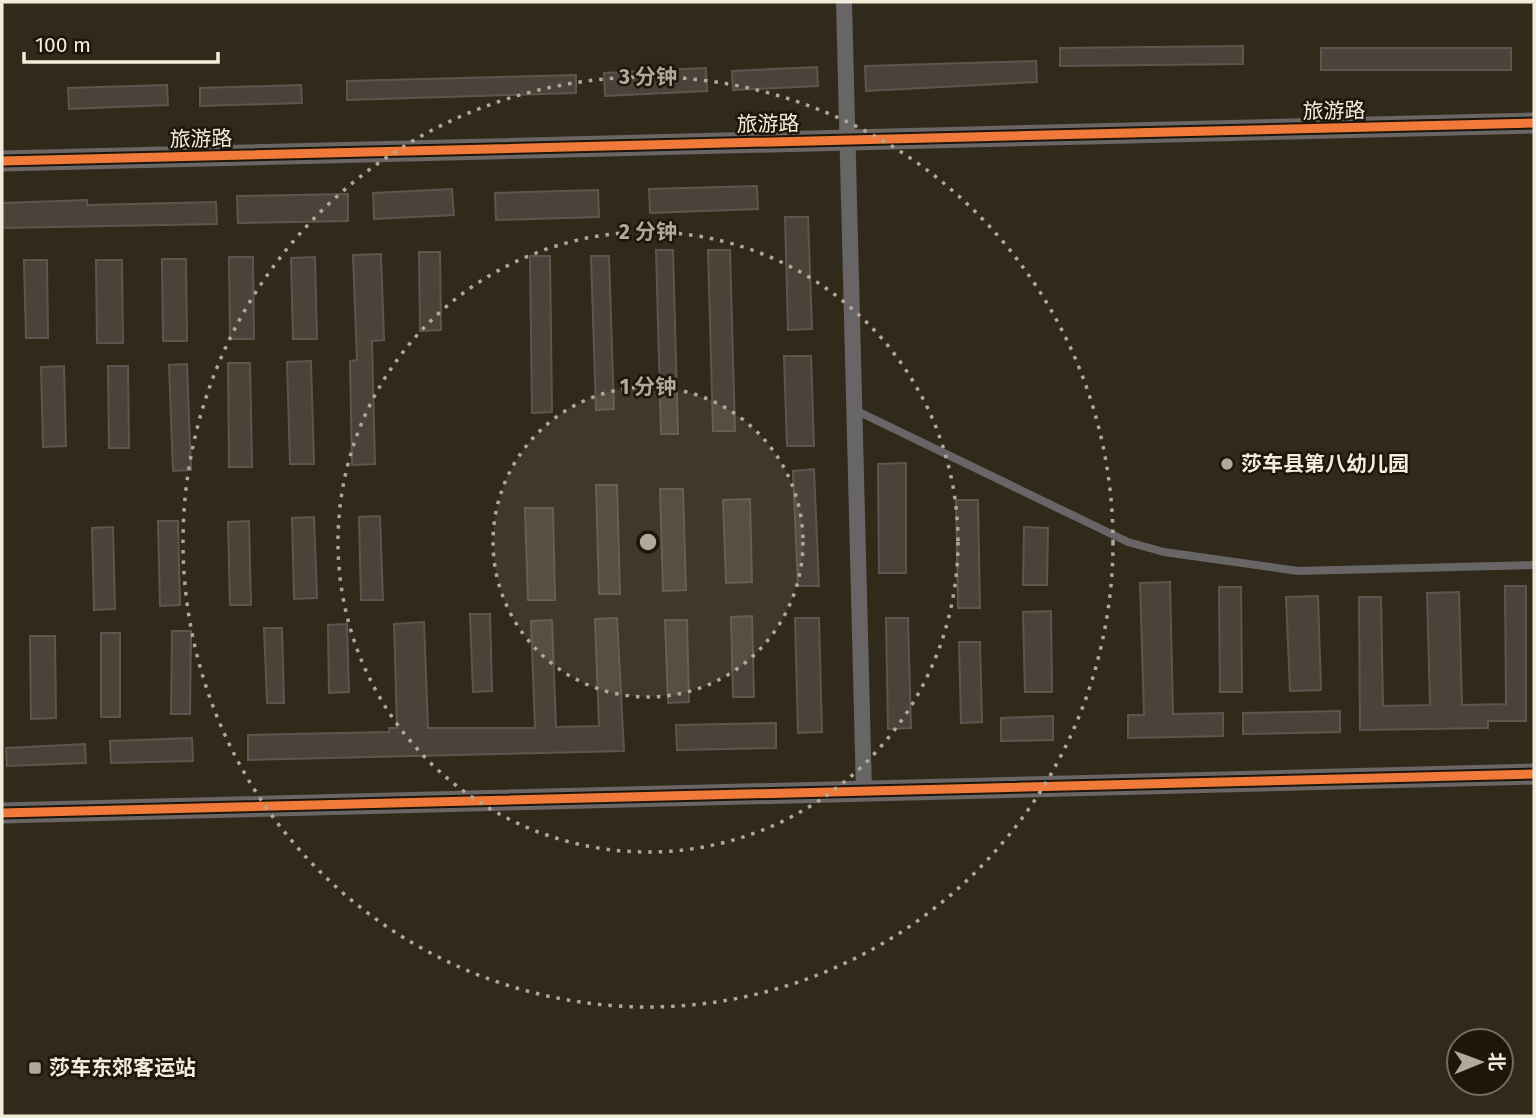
<svg xmlns="http://www.w3.org/2000/svg" width="1536" height="1118" font-family="'Fira Sans','Noto Sans SC',sans-serif">
  <style>
    .building { fill: #4c423a; stroke: #5f554e; stroke-width: 2 }
    .lines { fill: none; stroke-linecap: round; stroke-linejoin: round }
    .lane { stroke: #686566; stroke-width: 8 }
    .street { stroke: #686566; stroke-width: 16 }
    .secondary { stroke: #6a6666; stroke-width: 21 }
    .cycleway-casing { stroke: #1d170b; stroke-width: 13 }
    .cycleway { stroke: #f17a3a; stroke-width: 9 }
    .ring { fill: none; stroke: #b0a898; stroke-width: 3.5; stroke-dasharray: 3.5 7 }
    .poi-dot { fill: #b0a898; stroke: #1d170b; stroke-width: 2.5 }
    .labels { text-anchor: middle; stroke-width: 5; stroke-linejoin: round; paint-order: stroke }
    .street-label { font-size: 21px; fill: #f4ecdb; stroke: #1d170b }
    .poi-label { font-size: 21px; font-weight: bold; fill: #f4ecdb; stroke: #1d170b; text-anchor: start }
    .centre { fill: #b0a898; stroke: #1d170b; stroke-width: 3.5 }
    .ring-label { font-size: 21px; text-anchor: middle; font-weight: bold; fill: #b0a898; stroke: #1d170b; stroke-width: 5; stroke-linejoin: round; paint-order: stroke }
  </style>
  <rect width="100%" height="100%" fill="#312a1b"/>
  <g class="building">
    <path d="M1243 46V64L1060 66V48Z"/>
    <rect x="1321" y="48" width="190" height="22"/>
    <path d="M1036 61 1037 82 866 91 865 66Z"/>
    <path d="M817 67 818 86 733 90 732 71Z"/>
    <path d="M706 68 707 91 605 96 604 73Z"/>
    <path d="M576 75V93L347 100V81Z"/>
    <path d="M167 85 168 105 69 109 68 88Z"/>
    <path d="M301 85 302 103 200 106V88Z"/>
    <path d="M757 186 758 209 650 213 649 189Z"/>
    <path d="M452 189 454 215 374 219 373 193Z"/>
    <path d="M598 190 599 217 496 220 495 193Z"/>
    <path d="M348 194V221L238 223 237 196Z"/>
    <path d="M87 200V205L216 202 217 224 2 228V203Z"/>
    <path d="M785 217H808L812 329 788 330Z"/>
    <path d="M656 250H673L678 434H661Z"/>
    <path d="M708 250H730L735 431H713Z"/>
    <path d="M419 252H440L441 330 420 331Z"/>
    <path d="M381 254 384 340 372 341 375 464 352 465 350 361 357 360 353 255Z"/>
    <path d="M530 256H550L552 412 532 413Z"/>
    <path d="M591 256H609L614 409 596 410Z"/>
    <path d="M229 257H253L254 339H230Z"/>
    <path d="M315 257 317 339H293L291 258Z"/>
    <path d="M162 259H186L187 341H163Z"/>
    <path d="M24 260H47L48 338H26Z"/>
    <path d="M96 260H122L123 343H97Z"/>
    <path d="M784 356H811L814 446H787Z"/>
    <path d="M311 361 314 464H290L287 362Z"/>
    <path d="M228 363H250L252 467H229Z"/>
    <path d="M187 364 191 470 173 471 169 365Z"/>
    <path d="M64 366 66 446 43 447 41 367Z"/>
    <path d="M108 366H128L129 448H109Z"/>
    <path d="M906 463V573H879L878 464Z"/>
    <path d="M814 469 819 586H798L793 471Z"/>
    <path d="M596 485H617L620 594H599Z"/>
    <path d="M660 489H683L686 590 663 591Z"/>
    <path d="M750 499 752 582 726 583 723 500Z"/>
    <path d="M956 500H978L980 608H958Z"/>
    <path d="M525 508H553L555 600H528Z"/>
    <path d="M380 516 383 600H361L359 517Z"/>
    <path d="M314 517 317 598 294 599 292 518Z"/>
    <path d="M158 521H178L180 605 160 606Z"/>
    <path d="M249 521 251 605H230L228 522Z"/>
    <path d="M113 527 115 609 94 610 92 528Z"/>
    <path d="M1024 527 1048 528 1047 585H1023Z"/>
    <path d="M1170 582 1173 714 1223 713V736L1128 738V715H1144L1140 583Z"/>
    <path d="M1505 586H1526V721H1488V728L1360 730 1359 597H1381L1383 706 1430 705 1427 593 1459 592 1462 705 1506 704Z"/>
    <path d="M1219 587H1241L1242 692H1220Z"/>
    <path d="M1318 596 1321 690 1290 691 1286 597Z"/>
    <path d="M1051 611 1052 692H1025L1023 612Z"/>
    <path d="M470 614H490L492 691 473 692Z"/>
    <path d="M752 616 754 697H733L731 617Z"/>
    <path d="M617 618 624 751 248 760V735L389 732V728H397L394 624 424 622 428 728H535L531 621 552 620 556 727 599 726 595 619Z"/>
    <path d="M795 618H819L822 732 798 733Z"/>
    <path d="M886 618H908L911 728 888 729Z"/>
    <path d="M665 620H687L689 702 668 703Z"/>
    <path d="M347 624 349 692 329 693 328 625Z"/>
    <path d="M264 628H282L284 703H267Z"/>
    <path d="M172 631H191L190 714H171Z"/>
    <rect x="101" y="633" width="19" height="84"/>
    <path d="M30 636H55L56 718 31 719Z"/>
    <path d="M959 642H980L982 722 961 723Z"/>
    <path d="M1340 711V732L1243 734V713Z"/>
    <path d="M1053 716V740L1001 741V718Z"/>
    <path d="M776 723V748L677 750 676 725Z"/>
    <path d="M192 738 193 761 111 763 110 741Z"/>
    <path d="M85 744 86 763 7 766 6 748Z"/>
  </g>
  <g class="lines">
    <path class="lane" d="M855 410 1128 542 1164 552 1298 571 1534 565"/>
    <path class="street" d="M844 2 864 792"/>
    <g class="secondary">
      <path d="M2 161 1534 123"/>
      <path d="M2 813 1534 774"/>
    </g>
    <defs>
      <g id="cycleway">
        <path d="M2 161 1534 123"/>
        <path d="M2 813 1534 774"/>
      </g>
    </defs>
    <use href="#cycleway" class="cycleway-casing"/>
    <use href="#cycleway" class="cycleway"/>
  </g>
  <circle cx="648" cy="542" r="155" fill="#b0a898" fill-opacity=".12"/>
  <g class="ring">
    <circle cx="648" cy="542" r="155"/>
    <circle cx="648" cy="542" r="310"/>
    <circle cx="648" cy="542" r="465"/>
  </g>
  <g class="poi-dot">
    <circle cx="1227" cy="464" r="7"/>
    <rect x="28" y="1061" width="14" height="14" rx="3.5"/>
  </g>
  <g class="labels">
    <g class="street-label">
      <text transform="translate(1334 111) rotate(-1)" y="7">旅游路</text>
      <text transform="translate(768 124) rotate(-1)" y="7">旅游路</text>
      <text transform="translate(201 139) rotate(-1)" y="7">旅游路</text>
    </g>
    <g class="poi-label">
      <text x="1241" y="471">莎车县第八幼儿园</text>
      <text x="49" y="1075">莎车东郊客运站</text>
    </g>
  </g>
  <circle cx="648" cy="542" r="10" class="centre"/>
  <g class="ring-label">
    <text x="648" y="84">3 分钟</text>
    <text x="648" y="239">2 分钟</text>
    <text x="648" y="394">1 分钟</text>
  </g>
  <rect width="1536" height="1118" fill="none" stroke="#f4ecdb" stroke-width="7"/>
  <g transform="translate(1480 1062) rotate(89)"><circle r="33" fill="#1d170b" stroke="#736c5e" stroke-width="2"/>
  <path d="M0-5L12 26L0 18L-12 26Z" fill="#b0a898"/>
  <text y="-10" font-size="19" font-weight="bold" text-anchor="middle" fill="#f4ecdb">北</text>
  </g>
  <path d="M24 52v10h194v-10" fill="none" stroke="#f4ecdb" stroke-width="3.5"/>
  <text x="35" y="52" font-size="21" fill="#f4ecdb" stroke="#1d170b" stroke-width="5" paint-order="stroke">100 m</text>
</svg>
